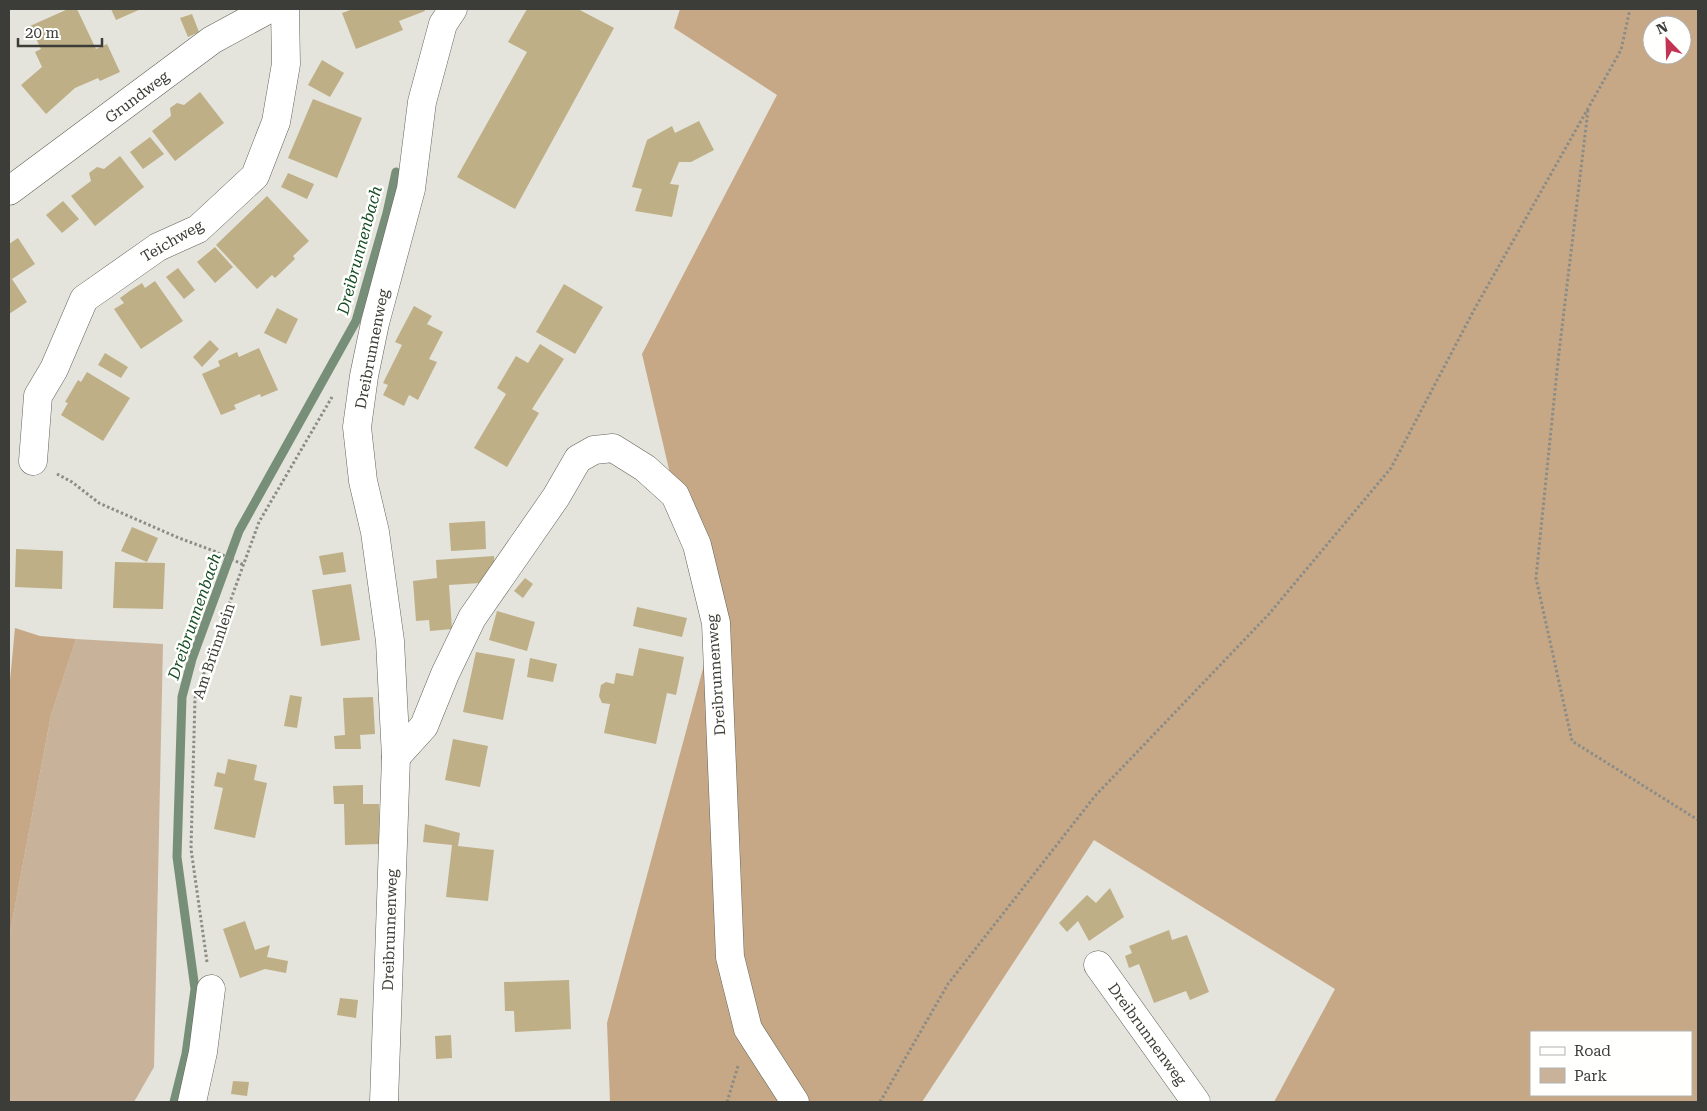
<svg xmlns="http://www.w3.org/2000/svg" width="1707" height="1111" font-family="'Roboto Serif',serif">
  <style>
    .green { fill: #c8b39a }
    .forest { fill: #c6a886; fill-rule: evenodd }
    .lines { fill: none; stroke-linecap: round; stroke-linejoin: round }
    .stream { stroke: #778f78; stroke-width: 9 }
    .building { fill: #beaf86 }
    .street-casing { stroke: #62635b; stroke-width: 29 }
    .path { stroke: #8c8c86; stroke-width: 3; stroke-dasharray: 2.5 2.5; stroke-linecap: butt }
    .street { stroke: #fff; stroke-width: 28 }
    .labels { text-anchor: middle; stroke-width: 5; stroke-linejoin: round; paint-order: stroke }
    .street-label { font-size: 15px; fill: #3c3c38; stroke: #fffffe }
    .water-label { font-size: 16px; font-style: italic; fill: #184e25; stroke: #fffffe }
  </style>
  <rect width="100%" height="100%" fill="#e4e4dc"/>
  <path class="green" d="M76 639 163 644 154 1067 134 1102H9V938L51 715Z"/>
  <g class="forest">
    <path d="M680 9H1698V1102H1274L1335 989 1094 840 922 1102H610L607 1023 717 617 675 495 642 354 777 95 674 28ZM1652 25H1682V55H1652ZM1531 1032H1691V1095H1531Z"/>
    <path d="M15 628 40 636 76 639 51 715 9 938V691Z"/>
  </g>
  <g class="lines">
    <path class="stream" d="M174 1102 186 1054 195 989 177 857 182 697 192 659 239 531 356 321 387 213 396 172"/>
  </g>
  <g class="building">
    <path d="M68 9H77L96 49 107 44 120 72 100 81 98 78 75 88 46 114 21 85 42 67 35 52 41 49 30 26Z"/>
    <path d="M111 9H141L116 20Z"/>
    <path d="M353 9H424L425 11 399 21 403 30 356 49 342 13Z"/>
    <path d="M527 9H578L614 28 515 209 457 177 527 52 508 42Z"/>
    <path d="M192 14 199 32 188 37 180 18Z"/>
    <path d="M322 60 344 73 330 97 308 85Z"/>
    <path d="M200 92 224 123 175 161 152 131 171 116 170 108 177 103 184 105Z"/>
    <path d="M313 99 362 118 337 178 288 158Z"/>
    <path d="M699 121 714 150 691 162H679L670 184 679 185 672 217 635 211 642 189 632 187 647 140 672 126 675 133Z"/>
    <path d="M150 137 164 154 143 169 130 152Z"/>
    <path d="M120 156 144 187 95 226 71 196 91 181 89 173 97 167 104 169Z"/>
    <path d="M288 173 314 184 307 199 281 187Z"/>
    <path d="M267 196 309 241 293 256 295 259 275 278 272 275 257 289 216 245Z"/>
    <path d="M63 201 79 219 62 233 46 215Z"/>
    <path d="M18 238 35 264 12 279 27 302 9 314V244Z"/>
    <path d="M215 247 233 267 215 283 197 262Z"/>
    <path d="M178 268 195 290 184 299 166 277Z"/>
    <path d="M155 281 183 321 141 349 114 309 124 303 120 298 131 290 142 283 145 288Z"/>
    <path d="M564 284 603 307 575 354 536 332Z"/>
    <path d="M414 306 432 316 427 324 443 332 429 359 437 362 418 400 409 395 404 406 383 395 388 385 383 383 402 345 395 342Z"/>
    <path d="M277 308 298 319 286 344 264 333Z"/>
    <path d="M210 340 219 349 202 367 193 357Z"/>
    <path d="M540 344 564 359 532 409 539 413 507 467 474 448 506 394 497 388 516 356 528 363Z"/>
    <path d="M259 348 278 390 261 397 260 394 234 405 236 409 221 415 202 374 220 366 218 361 237 352 239 357Z"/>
    <path d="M105 353 128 367 121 378 98 365Z"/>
    <path d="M87 372 130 398 103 441 61 415 68 403 65 402 78 380 81 382Z"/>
    <path d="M485 521 486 549 451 551 449 523Z"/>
    <path d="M132 527 158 538 147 562 121 551Z"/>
    <path d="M16 549 63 551 62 589 15 587Z"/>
    <path d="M343 552 346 572 323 575 319 556Z"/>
    <path d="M494 556 496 582 449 585 452 629 430 631 429 620 416 621 413 581 437 578 436 560Z"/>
    <path d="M115 562 165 563 163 609 113 608Z"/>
    <path d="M525 578 533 584 523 598 514 591Z"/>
    <path d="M351 584 360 640 321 646 312 590Z"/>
    <path d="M637 607 687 618 682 637 633 626Z"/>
    <path d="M497 611 535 622 527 651 489 640Z"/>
    <path d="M639 648 684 657 676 695 667 693 656 744 604 733 610 704 602 703 599 696 601 685 606 682 614 684 616 673 633 676Z"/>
    <path d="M476 652 515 659 503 720 463 712Z"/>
    <path d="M530 658 557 664 553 682 527 677Z"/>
    <path d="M290 695 302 697 297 728 284 726Z"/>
    <path d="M373 697 375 734 360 735 361 749H335L334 736 345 735 343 698Z"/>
    <path d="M453 739 488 746 480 787 445 780Z"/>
    <path d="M228 759 257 765 254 780 267 783 255 838 214 829 223 788 214 786 217 772 225 774Z"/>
    <path d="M363 785V804H379L380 844 345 845 344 804H334L333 786Z"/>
    <path d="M425 824 460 833 458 846 494 850 488 901 446 897 452 845 423 842Z"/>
    <path d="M1110 888 1124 917 1089 941 1078 921 1067 932 1059 923 1087 895 1096 903Z"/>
    <path d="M245 921 255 950 270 945 267 957 288 961 286 973 265 969 240 978 223 929Z"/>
    <path d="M1169 930 1172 940 1187 935 1209 992 1190 1000 1186 991 1154 1003 1139 964 1129 968 1125 956 1132 953 1129 946Z"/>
    <path d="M569 980 571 1029 515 1032 514 1011H505L504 982Z"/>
    <path d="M340 998 358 1000 356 1018 337 1015Z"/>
    <path d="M451 1035 452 1058 436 1059 435 1036Z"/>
    <path d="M233 1081 249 1082 247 1096 231 1094Z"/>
  </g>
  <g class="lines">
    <defs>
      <g id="street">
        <path d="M9 191 212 40 269 9"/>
        <path d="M33 461 38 396 54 369 84 299 158 247 198 229 255 176 276 122 286 64 285 9"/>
        <path d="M396 757 424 726 445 674 472 618 556 497 578 459 594 450 613 448 645 468 675 495 697 545 716 623 730 957 748 1029 795 1102"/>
        <path d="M1098 965 1196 1102"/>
        <path d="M192 1102 203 1052 211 989"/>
        <path d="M384 1102 396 757 390 641 375 532 363 481 357 427 364 376 375 323 411 189 422 102 443 24 453 9"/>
      </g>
    </defs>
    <use href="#street" class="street-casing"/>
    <g class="path">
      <path d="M1588 110 1558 361 1536 578 1572 741 1698 820"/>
      <path d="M57 474 72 482 99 503 179 538 214 551 244 565"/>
      <path d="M207 962 191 849 195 698 259 522 332 397"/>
      <path d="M727 1102 738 1066"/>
      <path d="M880 1102 948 984 1095 796 1269 614 1391 468 1474 310 1621 50 1630 9"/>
    </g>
    <use href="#street" class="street"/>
  </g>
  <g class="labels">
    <g class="street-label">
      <text transform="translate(137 97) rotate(-37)" y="5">Grundweg</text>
      <text transform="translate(172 241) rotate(-30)" y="5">Teichweg</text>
      <text transform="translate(372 349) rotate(-79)" y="5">Dreibrunnenweg</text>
      <text transform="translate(214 651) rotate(-71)" y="5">Am Brünnlein</text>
      <text transform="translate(716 675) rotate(-94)" y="5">Dreibrunnenweg</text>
      <text transform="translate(390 930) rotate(-88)" y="5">Dreibrunnenweg</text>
      <text transform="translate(1147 1034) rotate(54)" y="5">Dreibrunnenweg</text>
    </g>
    <g class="water-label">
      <text transform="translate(359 250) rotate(-75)" y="6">Dreibrunnenbach</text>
      <text transform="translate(194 616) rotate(-71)" y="6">Dreibrunnenbach</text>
    </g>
  </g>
  <rect width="1707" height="1111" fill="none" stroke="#3c3c38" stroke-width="20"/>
  <rect x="1530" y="1031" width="162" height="65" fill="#fffffe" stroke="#b1b1af"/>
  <rect x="1540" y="1047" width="25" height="8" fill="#ffffff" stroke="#b1b1af"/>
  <text x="1574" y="1056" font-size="15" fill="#3c3c38">Road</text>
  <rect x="1540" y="1068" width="25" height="15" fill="#c8b39a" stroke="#b1b1af"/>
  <text x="1574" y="1081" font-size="15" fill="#3c3c38">Park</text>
  <g transform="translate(1667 40) rotate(337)"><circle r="24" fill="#fffffe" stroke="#b1b1af"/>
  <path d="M0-4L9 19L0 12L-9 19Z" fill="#c33354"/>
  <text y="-8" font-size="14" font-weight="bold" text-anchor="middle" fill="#3c3c38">N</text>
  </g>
  <path d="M18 38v8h84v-8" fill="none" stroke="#3c3c38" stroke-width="2.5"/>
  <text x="25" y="38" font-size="15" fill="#3c3c38" stroke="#fffffe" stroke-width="4" paint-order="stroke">20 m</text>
</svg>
